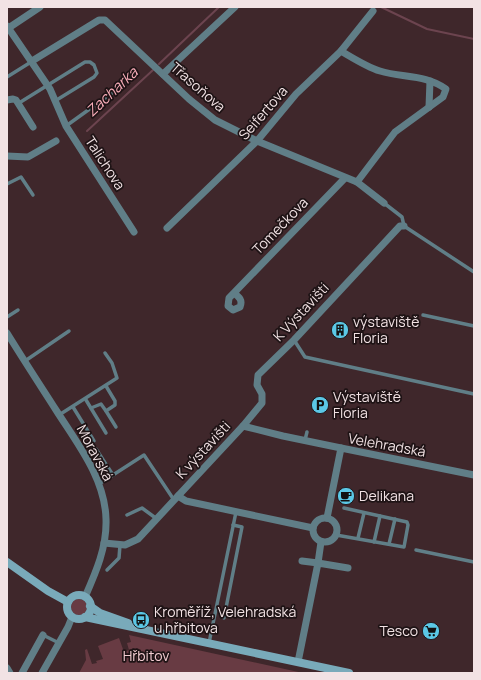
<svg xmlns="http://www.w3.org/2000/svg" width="481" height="680" font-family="Manrope,sans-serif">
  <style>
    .green { fill: #683b43 }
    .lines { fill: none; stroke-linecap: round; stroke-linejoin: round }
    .stream { stroke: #6c444f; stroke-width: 2 }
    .service { stroke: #607e87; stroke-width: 3.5 }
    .minor { stroke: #607e87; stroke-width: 7 }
    .secondary { stroke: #79aaba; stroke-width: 8 }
    .labels { text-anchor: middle; stroke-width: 3.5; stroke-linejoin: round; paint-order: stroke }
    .street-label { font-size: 14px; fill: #f2e2e4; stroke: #1e1315 }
    .poi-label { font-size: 14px; fill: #f2e2e4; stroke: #1e1315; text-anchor: start }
    .park-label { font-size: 14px; fill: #f3ccd1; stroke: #1e1315 }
    .water-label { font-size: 15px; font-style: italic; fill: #faaeba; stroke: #1e1315 }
  </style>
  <rect width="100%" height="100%" fill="#3f272b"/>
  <g class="green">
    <circle cx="79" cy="607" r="8"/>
    <path d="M129 635 303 673H79L86 660 85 650 87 649 92 664 97 663 96 661 103 659 98 646 119 638 124 652 129 650 127 643 131 642Z"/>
  </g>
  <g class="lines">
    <g class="stream">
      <path d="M381 7 427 29 474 39"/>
      <path d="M159 64 219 7"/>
      <path d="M87 131 153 70"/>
    </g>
    <g class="service">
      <path d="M7 77 31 62"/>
      <path d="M19 103 85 62H90L94 65 97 73 94 77 55 101"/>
      <path d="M66 126 123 85"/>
      <path d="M7 184 21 177 33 195"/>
      <path d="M384 203 402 217 404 226 474 272"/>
      <path d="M423 315 474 326"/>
      <path d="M7 317 18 310"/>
      <path d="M294 340 305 357 474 394"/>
      <path d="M25 361 69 331"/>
      <path d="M106 386 115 401V405L106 411 116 427"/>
      <path d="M86 400 106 433"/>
      <path d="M73 407 94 441"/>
      <path d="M91 408 101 404 106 411"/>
      <path d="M59 415 117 378 112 363 105 353"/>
      <path d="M305 440 307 432"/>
      <path d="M96 449 113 475"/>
      <path d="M99 484 144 455 174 500"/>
      <path d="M127 515 142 508 157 519"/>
      <path d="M336 535 404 547 408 525 407 522 344 508"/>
      <path d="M358 538 364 513"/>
      <path d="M374 542 380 516"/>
      <path d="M389 544 395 519"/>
      <path d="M416 550 474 562"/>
      <path d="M107 570 119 558 120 545"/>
      <path d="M224 618 242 527 233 525"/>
      <path d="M43 635 59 643"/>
      <path d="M209 643 236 512"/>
    </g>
    <g class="minor">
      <path d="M7 26 50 89 66 126 134 232"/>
      <path d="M7 29 40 7"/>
      <path d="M341 51C353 58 367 67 380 71 402 78 426 74 446 89L443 97 395 132 357 182"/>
      <path d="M32 61 99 20H105L189 99 215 120 257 141 357 182 384 203"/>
      <path d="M163 74 235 7"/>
      <path d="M7 100 13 99 16 100 33 127"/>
      <path d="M429 107 430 81"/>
      <path d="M7 156 28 157 56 141"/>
      <path d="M167 228 257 141 296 94 341 51 373 11"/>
      <path d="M234 293C239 297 243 300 240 307L233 310 228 306 229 298 345 178"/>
      <path d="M7 333C23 359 40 385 56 410 77 443 105 478 106 519 107 547 96 572 85 597"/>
      <path d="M243 426 262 403V394L257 385 258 375 294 340 400 226H404"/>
      <path d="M178 496 186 501 313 528"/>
      <circle cx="325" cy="530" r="12"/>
      <path d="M327 518 341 448 474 475"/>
      <path d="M104 543 125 545 138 539 243 426 283 436 341 448"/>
      <path d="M302 561 318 563 321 542"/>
      <path d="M298 662 318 563 348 568"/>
      <path d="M7 668 10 673"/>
      <path d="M22 673 43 635"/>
      <path d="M42 673 68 627 72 617"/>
    </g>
    <g class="secondary">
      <path d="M7 562 48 591 68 602"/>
      <circle cx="79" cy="607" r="12"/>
      <path d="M90 606 100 613 128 623"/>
      <path d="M85 617 349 673"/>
    </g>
  </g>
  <defs>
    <symbol id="building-disc" viewBox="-11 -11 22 22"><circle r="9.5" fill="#5bc8e6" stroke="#1e1315"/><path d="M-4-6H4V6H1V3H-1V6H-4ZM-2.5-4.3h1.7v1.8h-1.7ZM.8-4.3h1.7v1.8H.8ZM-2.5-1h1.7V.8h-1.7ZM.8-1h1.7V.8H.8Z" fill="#111"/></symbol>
    <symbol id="parking-disc" viewBox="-11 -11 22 22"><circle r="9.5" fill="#5bc8e6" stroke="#1e1315"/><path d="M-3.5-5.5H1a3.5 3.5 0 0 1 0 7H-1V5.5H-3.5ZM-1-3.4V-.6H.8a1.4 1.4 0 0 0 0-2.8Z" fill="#111"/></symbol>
    <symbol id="cafe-disc" viewBox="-11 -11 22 22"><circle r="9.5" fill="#5bc8e6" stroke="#1e1315"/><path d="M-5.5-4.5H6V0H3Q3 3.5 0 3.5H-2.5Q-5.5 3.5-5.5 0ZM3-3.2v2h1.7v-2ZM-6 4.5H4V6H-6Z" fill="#111"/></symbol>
    <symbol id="bus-disc" viewBox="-11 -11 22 22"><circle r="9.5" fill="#5bc8e6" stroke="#1e1315"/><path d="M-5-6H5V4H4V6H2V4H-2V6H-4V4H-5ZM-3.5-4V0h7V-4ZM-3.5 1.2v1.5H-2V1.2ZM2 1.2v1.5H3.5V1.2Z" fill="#111"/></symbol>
    <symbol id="supermarket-disc" viewBox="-11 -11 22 22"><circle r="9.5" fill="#5bc8e6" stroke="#1e1315"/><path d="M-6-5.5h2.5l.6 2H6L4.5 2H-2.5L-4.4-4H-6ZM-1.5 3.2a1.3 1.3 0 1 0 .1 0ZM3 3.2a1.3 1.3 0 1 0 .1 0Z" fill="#111"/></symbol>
  </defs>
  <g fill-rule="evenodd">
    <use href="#building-disc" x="330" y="320" width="20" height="20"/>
    <use href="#parking-disc" x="310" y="395" width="20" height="20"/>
    <use href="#cafe-disc" x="336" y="486" width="20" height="20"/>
    <use href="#bus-disc" x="131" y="610" width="20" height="20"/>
    <use href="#supermarket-disc" x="421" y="621" width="20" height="20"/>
  </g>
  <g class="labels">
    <g class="street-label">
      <text transform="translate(198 87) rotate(41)" y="5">Třasoňova</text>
      <text transform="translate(263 113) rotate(-49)" y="5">Seifertova</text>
      <text transform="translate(105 163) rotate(57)" y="5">Talichova</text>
      <text transform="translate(280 226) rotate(-46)" y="5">Tomečkova</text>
      <text transform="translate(301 312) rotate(-47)" y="5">K Výstavišti</text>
      <text transform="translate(387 445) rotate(10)" y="5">Velehradská</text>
      <text transform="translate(203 450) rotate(-47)" y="5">K výstavišti</text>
      <text transform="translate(95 453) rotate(62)" y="5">Moravská</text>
    </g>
    <g class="poi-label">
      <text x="353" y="327">výstaviště<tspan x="353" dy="16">Floria</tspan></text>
      <text x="333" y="402">Výstaviště<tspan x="333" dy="16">Floria</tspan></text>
      <text x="359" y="501">Delikana</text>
      <text x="154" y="617">Kroměříž, Velehradská<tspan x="154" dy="16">u hřbitova</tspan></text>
      <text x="418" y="636" text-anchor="end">Tesco</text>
    </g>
    <g class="park-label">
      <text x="146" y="661">Hřbitov</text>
    </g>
    <g class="water-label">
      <text transform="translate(112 92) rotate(-43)" y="5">Zacharka</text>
    </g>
  </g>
  <rect width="481" height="680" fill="none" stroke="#f2e2e4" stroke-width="16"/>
</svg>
